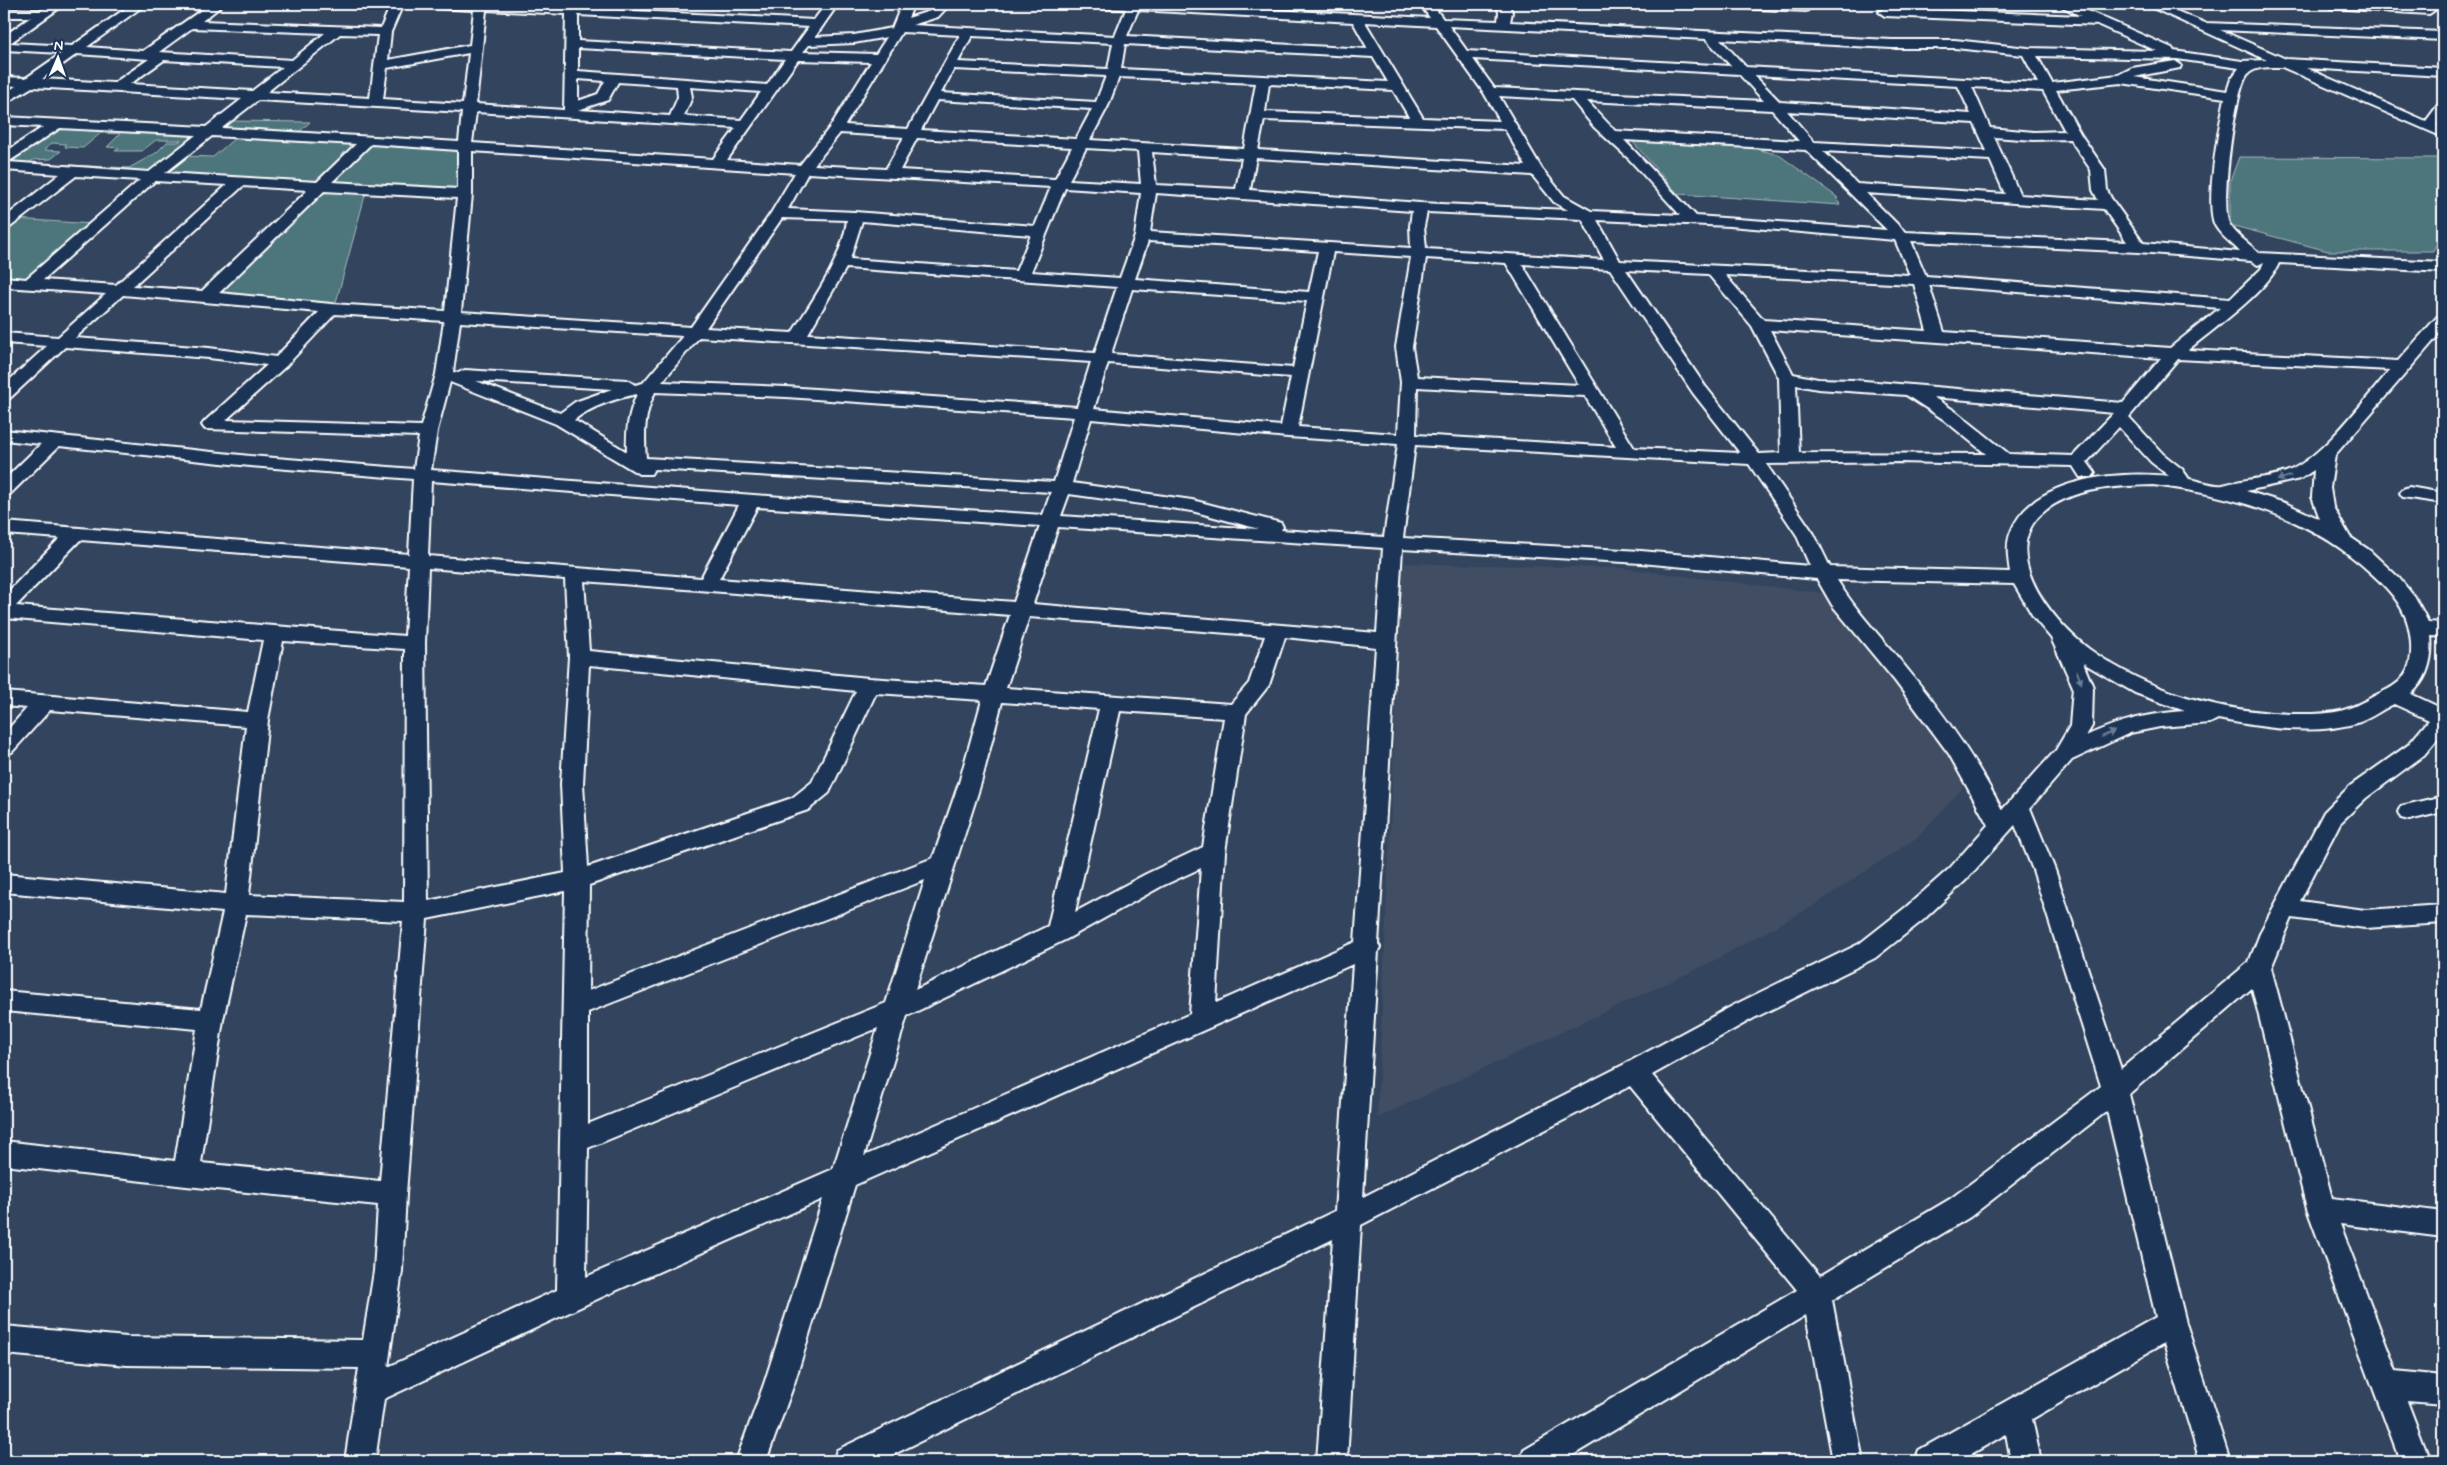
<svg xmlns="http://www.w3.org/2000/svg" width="2447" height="1465" font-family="Mynerve,sans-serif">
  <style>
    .built { fill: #414e62 }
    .green { fill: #4d767b; stroke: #a6babd; fill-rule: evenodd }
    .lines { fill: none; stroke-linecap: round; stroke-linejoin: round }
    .minor-casing { stroke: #fff; stroke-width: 4 }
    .minor { fill: #1d3557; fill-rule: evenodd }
    .oneway { fill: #6c7c92 }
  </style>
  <rect width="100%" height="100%" fill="#32445e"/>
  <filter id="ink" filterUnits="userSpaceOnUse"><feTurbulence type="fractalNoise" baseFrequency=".02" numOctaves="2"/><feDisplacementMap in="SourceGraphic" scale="10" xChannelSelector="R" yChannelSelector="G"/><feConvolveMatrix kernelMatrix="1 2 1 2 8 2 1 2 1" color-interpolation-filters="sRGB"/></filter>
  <g filter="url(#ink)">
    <path class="built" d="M1402 563 1621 568 1831 594 1957 754 1963 788 1918 837 1813 906 1706 965 1377 1118Z"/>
    <g class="green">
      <path d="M1231 4H1275L1271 9 1289 4H1315C1302 13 1281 13 1265 10L1268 9Z"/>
      <path d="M229 121 310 122 297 134 215 132Z"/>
      <path d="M55 126 205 134 152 176 4 165V161ZM101 133 120 134 107 147 119 148 115 151H142L156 140H181L178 142H167L156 153 129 168 29 163 33 160 51 159 61 151 44 150 52 143 66 144 65 147 83 148Z"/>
      <path d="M236 137 359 142 313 183 161 174 184 156 213 157Z"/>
      <path d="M1631 140 1746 146 1779 155 1837 197 1840 205 1678 194Z"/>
      <path d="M369 142 460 149V192L324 184Z"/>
      <path d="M2239 157 2443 158V231L2433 251H2328L2230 225V181Z"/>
      <path d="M318 189 366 192 335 306 213 294Z"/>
      <path d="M15 219 94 224 28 280 4 279V227Z"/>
    </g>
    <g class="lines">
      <defs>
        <g id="minor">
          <path d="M51 4H65L10 43 72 46 132 4H146L87 47 143 51 210 4H224L202 21 381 28 391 4H403L391 32 388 60 470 45 474 10 435 8 429 4H499L814 20 826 4H838L815 37 854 35 892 28 902 4H914L908 18 930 11 937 4H950L938 17 912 25 1115 36 1126 9 1093 8 1087 4H1153L1430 18 1420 4H1432L1443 19 1498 21 1499 12 1496 4H1508L1512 12 1510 22 1892 40H1955L2028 48 2157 51 2099 25 1885 16 1879 12 1885 8 2081 16 2057 4H2072L2172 48 2174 51 2242 61 2267 60 2144 4H2160L2205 23 2443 32V40L2220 30 2286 59 2443 68V76L2306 68 2426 121 2438 105 2443 104V117L2437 125 2443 128V137L2282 67C2272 67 2258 66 2249 73 2235 83 2220 207 2229 223 2234 234 2250 244 2259 253L2443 262V272L2279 263C2267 292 2213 329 2188 350L2398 361 2437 317 2443 315V330L2335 455 2330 488 2333 507 2350 537 2369 550 2399 578 2416 599 2428 622 2443 623V637L2431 636C2433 658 2428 679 2411 694L2443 709V732L2424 755 2366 798 2340 823 2300 901 2365 910 2443 905V923L2365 928 2292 918 2271 968 2332 1198 2443 1212V1237L2340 1224 2396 1371 2443 1376V1404L2407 1401 2430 1461H2400L2307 1209 2252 988 2129 1094 2186 1323 2230 1461H2200L2164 1343 2032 1419 2041 1461H2011L2006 1434 1959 1461H1915L1919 1450 2156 1317 2107 1111 1970 1217 1832 1300 1863 1461H1833L1806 1315 1563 1461H1520L1524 1450 1797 1290 1630 1086 1361 1225 1347 1461H1317L1333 1239 880 1461H833L837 1450 1335 1211 1353 964 855 1185 794 1384 766 1461H736L764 1384 823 1199 604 1296 384 1399 375 1461H345L359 1368 127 1365 4 1354V1326L127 1337 363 1340 374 1271 378 1205 186 1186 4 1165V1141L175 1161 197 1029 4 1011V991L201 1009 223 912 4 892V874L226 894 246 726 50 710 12 752 4 755V734L27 708 4 706V692L248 712 263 640 4 618V596L60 538 4 534V522L409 554 413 479 250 466 59 446 10 494 4 496V480L41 444 4 440V430L250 456 414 469 419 436 205 429 202 425 205 421 267 365 209 358 65 347 10 398 4 399V385L47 346 4 343V333L58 337 106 294 4 287V277L26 279 140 180 76 176 9 228 4 229V218L60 174 4 170V153L43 127 4 125V117L206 127 242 99 32 87 4 104V94L16 86 4 85V77L26 78 62 53 4 50V36L31 17H4V9L41 10ZM486 10 566 14 564 110 476 104ZM1138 10 1353 22 1368 49 1127 36ZM578 15 809 27 791 52 578 41ZM1365 22 1436 26 1484 93 1500 121 1423 118ZM1449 26 1706 39 1731 66 1467 51ZM192 28 325 33 292 60 159 52ZM902 32 960 35 908 129 845 125ZM340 34 378 35 370 98 267 92ZM972 36 1113 43 1108 69 958 62ZM887 37 876 54 803 52 809 45 854 43ZM1720 39 1892 48H1955L2023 55 2038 83 1746 67ZM1125 44 1373 57 1388 82 1121 69ZM578 48 785 59 767 85 578 71ZM469 53 463 104 383 99 387 68ZM77 54 149 59 114 83 42 79ZM2037 56 2177 59 2239 68 2231 79 2227 91 2134 77 2180 68 2181 65 2175 61 2132 68 2118 75 2052 83ZM1473 59 1739 74 1764 101 1494 88ZM164 60 283 67 252 91 130 84ZM798 60 871 62 830 127 800 165 727 160ZM954 69 1106 76 1096 102 941 93ZM1754 75 1958 86 1971 114 1780 102ZM1119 77 1256 83 1244 149 1090 140 1108 106ZM578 79 605 81 598 94 578 101ZM618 82 677 86 678 97 670 116 578 110 608 100ZM2121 83 2225 98C2220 122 2203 208 2216 227 2221 236 2233 244 2240 252L2143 243 2111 198 2107 190 2105 170 2081 135 2056 90ZM1269 84 1393 90 1409 117 1265 112ZM690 87 761 92 741 120 684 116 692 97ZM1972 87 2043 91 2065 131 2034 132 1990 128ZM1499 96 1572 100 1594 127 1629 159 1680 215 1591 211 1564 196 1542 169ZM258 100 462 112 459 142 222 128ZM937 100 1092 109 1076 139 921 130ZM1587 101 1772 110 1799 141 1615 131ZM1787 111 1974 123 1987 151 1814 142ZM476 112 736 128 713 159 472 143ZM1264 120 1505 129 1526 166 1258 150ZM60 128 196 135 149 172 8 162ZM840 133 904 137 886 169 814 165ZM212 136 356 144 317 182 165 173ZM1994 137 2034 140 2070 139 2091 170 2093 190 2098 200 2020 195ZM917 138 1072 147 1055 179 900 170ZM1624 140 1806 150 1887 230 1696 216ZM371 144 458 150V189L332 182ZM1086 148 1138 151 1141 184 1069 180ZM472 151 795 173 771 213 691 327 461 312 472 194ZM1823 151 1990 160 2005 194 1857 184ZM1152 152 1242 158 1236 189 1156 185ZM1256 158 1532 175 1554 202 1568 210 1420 203 1250 190ZM808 173 1051 187 1035 226 855 212 788 209ZM155 181 227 185 116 285 43 280ZM243 186 308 190 202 291 133 286ZM1065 188 1141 193 1135 236 1120 278 1031 272ZM324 191 457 198 445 311 331 304 219 293ZM1156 193 1412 211 1410 226 1411 248 1150 232ZM1866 193 2104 209 2127 242 1905 232ZM1427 212 1582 219 1604 260 1426 249 1424 226ZM782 218 847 220C842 261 813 299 792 333L706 328ZM1597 220 1730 226 1895 240 1910 275 1620 261ZM862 221 1031 235 1016 271 850 259ZM1148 241 1318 251 1309 292 1135 279ZM1911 241 2138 252 2251 261 2258 265 2264 262 2261 269 2230 299 1926 276ZM1333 252 1411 257 1396 347 1401 382 1398 434 1298 427ZM1426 258 1506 263 1579 385 1417 377 1412 347ZM1522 264 1610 269 1693 393 1740 453 1634 448ZM846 268 1117 287 1095 353 808 334ZM1626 270 1708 274 1752 326 1779 378 1781 453 1759 454 1705 386ZM1725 275 1914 284 1927 331 1764 320ZM1929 285 2220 308 2170 348 1944 332ZM1132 289 1307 301 1293 368 1111 354ZM123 295 319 312 276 357 209 348 75 338ZM335 314 444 321 436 374 421 426 226 420 286 366ZM460 322 683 336 643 383 635 385 627 380 465 370 458 373 453 372ZM1770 330 2161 358 2123 403 1853 380 1818 379 1793 374ZM699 337 1091 362 1077 407 786 387 662 382ZM2178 359 2390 370C2364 400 2322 459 2286 472 2266 479 2243 479 2223 485 2215 487 2198 480 2189 479L2182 469 2163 454 2129 417ZM1108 363 1291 377 1281 426 1094 409ZM476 381 612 389 575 402 560 413ZM450 382 556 424 639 474H651L654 469 1051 492 1043 515 845 502 431 470 437 431ZM1796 385 1818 389 1906 395 1943 419 1986 454 1799 453ZM1417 387 1585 396 1616 447 1416 435ZM655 392 786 397 1074 417 1054 482 646 458C644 434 644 415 655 392ZM637 394C628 414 626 431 627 452L574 420C592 406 614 399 637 394ZM1933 397 2114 413 2073 456 2009 454 1955 411ZM1091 419 1288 437 1398 444 1384 537 1281 530 1283 527 1281 523 1192 500 1072 483ZM2119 427 2151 462 2169 476C2119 471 2030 477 2010 534 2006 546 2008 559 2010 572L1830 567 1814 534 1766 464 1899 462 2073 466 2080 477H2092L2095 473 2087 462ZM1415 445 1749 464 1796 534 1810 566 1641 551 1403 538ZM2314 470 2312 497 2320 519 2285 503 2246 491 2300 479ZM431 481 739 505 701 578 428 556ZM2153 485C2234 495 2310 517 2371 573 2390 590 2407 609 2410 634 2412 647 2412 665 2404 676 2397 686 2386 690 2376 695 2346 712 2336 714 2301 714 2227 714 2150 693 2089 649 2049 619 1990 544 2053 505 2084 487 2119 486 2153 485ZM1069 494 1192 511 1259 529 1061 516ZM757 507 1040 526 1014 602 719 579ZM1058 527 1383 548 1377 633 1033 604ZM80 540 409 566 405 636 16 606ZM1402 549 1641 563 1817 579 1832 605 1895 681 1949 754 1988 825 1950 868 1906 907 1859 944 1736 1004 1625 1064 1363 1197 1378 951 1380 947 1378 944ZM428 568 565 579 569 657 561 784 565 873 428 901 425 643ZM1837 580 2014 584 2034 618 2051 638 2073 687 2070 726 2056 750 2002 810C1976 759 1944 714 1908 670 1884 640 1856 612 1837 580ZM584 581 1010 615 986 686 869 678 589 651ZM1029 617 1265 636 1249 683 1231 704 1006 688ZM1285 637 1376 647 1355 942 1216 1003 1225 852 1246 714 1269 685ZM283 641 405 649 404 902 249 895 268 720ZM2083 663 2135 693 2185 711C2146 714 2121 720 2086 736L2092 726 2093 687ZM589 665 856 691 812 782 792 798 588 867 583 784ZM876 693 982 700 959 783 933 858 588 991 589 885 808 810 829 793ZM1002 702 1099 709 1048 926 915 990 981 783ZM2394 704 2429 720 2408 745 2350 786 2324 812 2261 931 2249 962 2121 1069 2055 870 2030 808 2072 760 2130 733 2160 727 2210 723 2218 719C2263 728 2316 736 2360 722 2373 717 2383 709 2394 704ZM1120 711 1224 718 1203 847 1146 874 1075 912ZM2015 825 2033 870 2101 1086 1950 1199 1820 1276 1652 1075 1754 1018 1875 958 1922 921 1966 880ZM1201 868 1190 1014 864 1156 907 1016 1067 939 1162 886ZM925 880 886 1003 588 1124V1012ZM565 891 557 1290 388 1367 402 1271 406 1194 427 919ZM246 914 403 921 380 1181 201 1163 223 1020ZM878 1028 833 1169 586 1277 588 1148Z"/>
          <path d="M1730 4H1807L1812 7 1806 11 1736 8Z"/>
          <path d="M2325 4 2429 6 2435 10 2429 14 2331 8Z"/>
          <path d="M2409 487 2443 493V503L2403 497 2400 493 2403 489Z"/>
          <path d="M2443 796V812L2409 820 2401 818 2398 812 2401 806Z"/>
        </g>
      </defs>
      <use href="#minor" class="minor-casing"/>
      <use href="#minor" class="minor"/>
    </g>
    <defs><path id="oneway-solid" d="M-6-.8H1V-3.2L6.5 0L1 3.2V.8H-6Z" transform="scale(1.25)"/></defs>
    <g class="oneway">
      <use href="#oneway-solid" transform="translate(2284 478) rotate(162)"/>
      <use href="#oneway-solid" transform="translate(2079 677) rotate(70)"/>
      <use href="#oneway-solid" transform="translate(2108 734) rotate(-24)"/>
    </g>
  </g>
  <rect width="2447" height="1465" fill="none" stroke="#1d3557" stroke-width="20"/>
  <rect x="10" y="10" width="2427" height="1445" fill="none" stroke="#fff" stroke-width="2" filter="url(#ink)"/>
  <g transform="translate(58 58) rotate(2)" stroke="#1d3557" stroke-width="4" paint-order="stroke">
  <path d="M0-4L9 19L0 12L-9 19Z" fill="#ffffff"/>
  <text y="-8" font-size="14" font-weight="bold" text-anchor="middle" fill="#ffffff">N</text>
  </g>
</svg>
